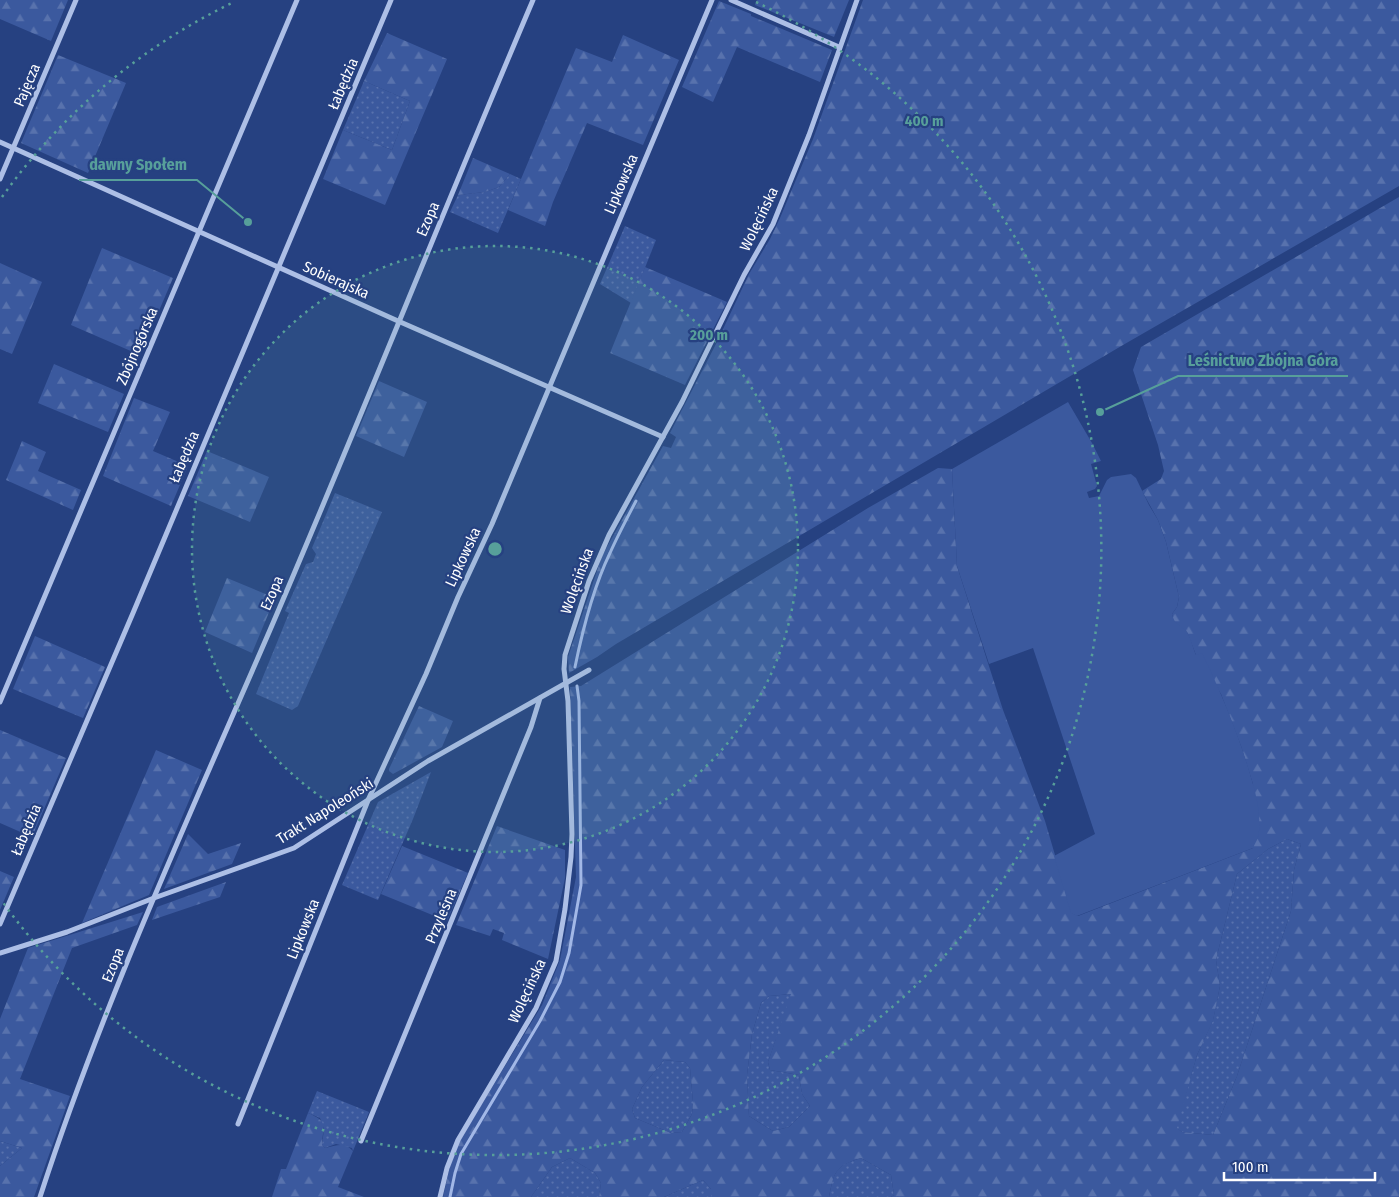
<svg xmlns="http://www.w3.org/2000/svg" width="1399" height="1197" font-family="'Fira Sans Condensed',sans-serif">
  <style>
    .grass { fill: url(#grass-dots) }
    .forest { fill: url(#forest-firs); fill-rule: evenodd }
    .garden { fill: #3b599e }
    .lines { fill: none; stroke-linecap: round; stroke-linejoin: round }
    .stream { stroke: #a2b8e7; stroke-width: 3 }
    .street { stroke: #adbfe6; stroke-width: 5 }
    .ring { fill: none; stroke: #579f9a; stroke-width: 2.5; stroke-dasharray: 2.5 5 }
    .labels { text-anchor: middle; stroke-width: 4.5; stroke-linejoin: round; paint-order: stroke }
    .street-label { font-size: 15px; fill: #fff; stroke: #264181 }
    .centre { fill: #579f9a; stroke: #264181; stroke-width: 2.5 }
    .ring-label { font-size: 15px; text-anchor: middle; font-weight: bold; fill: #579f9a; stroke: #264181; stroke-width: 4.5; stroke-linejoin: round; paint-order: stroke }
    .leader { fill: none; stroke: #579f9a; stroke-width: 2 }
    .callout-dot { fill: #579f9a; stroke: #264181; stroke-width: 2 }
    .callout-label { font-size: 16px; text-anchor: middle; font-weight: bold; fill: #579f9a; stroke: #264181; stroke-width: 4.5; stroke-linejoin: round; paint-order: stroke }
  </style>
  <defs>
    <pattern id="grass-dots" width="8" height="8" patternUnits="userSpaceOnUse" patternTransform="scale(1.25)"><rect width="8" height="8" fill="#3b599e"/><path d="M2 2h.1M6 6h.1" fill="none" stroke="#5872ad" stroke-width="1.8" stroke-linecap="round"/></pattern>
    <pattern id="forest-firs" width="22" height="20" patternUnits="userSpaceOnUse" patternTransform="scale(1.25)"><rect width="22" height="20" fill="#3b599e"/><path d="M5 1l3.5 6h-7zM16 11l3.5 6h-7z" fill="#5872ad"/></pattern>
  </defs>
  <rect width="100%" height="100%" fill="#264181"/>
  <g class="grass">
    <path d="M364 81 410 101 392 150 343 130Z"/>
    <path d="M510 174 521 179 498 233 450 212 458 195 485 192 499 187Z"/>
    <path d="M625 226 656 240 631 303 600 284Z"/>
    <path d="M335 493 382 512 298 706 292 710 256 694 289 613 285 611 306 564 313 562 316 554 312 548Z"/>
    <path d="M431 772 413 819 378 900 342 885 378 802Z"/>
    <path d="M1287 839 1301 844 1294 870 1291 911 1237 1076 1213 1135 1182 1132 1176 1128 1197 1055 1213 1020 1220 986 1216 960 1237 874 1268 849Z"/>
    <path d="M792 994 768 1062 770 1070 799 1075 802 1094 810 1106 789 1127 773 1131 749 1116 747 1075 752 1034 761 1003 769 996Z"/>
    <path d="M664 1060 685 1062 690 1068 693 1102 692 1114 682 1132 671 1133 635 1118 632 1109 642 1087Z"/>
    <path d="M317 1091 369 1112 353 1151 352 1148 336 1144 325 1148 322 1145 324 1129 320 1118 308 1113Z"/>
    <path d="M0 1141 22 1148 0 1166Z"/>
    <path d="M570 1158 595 1173 601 1183 599 1197H531L552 1167Z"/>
    <path d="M861 1158 891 1175 894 1195 891 1197H829C834 1171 835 1166 861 1158Z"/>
    <path d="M703 1180 711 1189V1197H664Z"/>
  </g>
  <g class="forest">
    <path d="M0 0H68L51 41 0 19Z"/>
    <path d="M757 0H849L834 37 755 5Z"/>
    <path d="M863 0H1399V186L1123 345 616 644 597 657 569 673 568 657 602 556 663 446 671 448 676 437 670 433 716 344 749 274 770 239 780 218 813 139Z"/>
    <path d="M719 1 751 14V16L832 50 820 82 737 47 713 102 682 87Z"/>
    <path d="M387 33 447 59 385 205 323 179 343 130 392 150 410 101 364 81Z"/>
    <path d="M623 35 679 60 643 145 587 123 553 202 545 226 508 210 576 48 612 62Z"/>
    <path d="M58 55 126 83 88 173 21 143Z"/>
    <path d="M473 158 510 174 499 187 485 192 458 195Z"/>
    <path d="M1399 197V1197H891L894 1195 891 1175 861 1158C835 1166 834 1172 829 1197H711V1189L703 1180 664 1197H599L601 1183 595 1173 570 1158 552 1167 531 1197H443L450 1166 459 1142 542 1005 560 960 576 877 570 687 581 686 868 508 938 468 952 469 957 566 1003 710 1045 821 1072 913 1078 916 1253 848V784L1241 746 1221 694 1196 655 1187 632 1174 623 1172 614 1177 607 1179 597 1166 542 1158 520 1142 491 1161 479 1164 471 1158 445 1133 370 1141 347ZM1287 839 1301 844 1294 870 1291 911 1237 1076 1213 1135 1182 1132 1177 1128 1197 1055 1213 1021 1220 986 1216 960 1237 874 1268 849ZM791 994 768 1062 770 1070 799 1075 802 1094 810 1106 789 1127 773 1131 749 1116 747 1075 752 1034 761 1003 769 996ZM664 1060 685 1062 690 1068 693 1102 692 1114 682 1132 671 1133 635 1118 632 1109 642 1087Z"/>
    <path d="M102 248 173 278 140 355 71 325Z"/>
    <path d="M0 263 42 282 12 354 0 349Z"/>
    <path d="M645 267 727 302 685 385 610 353Z"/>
    <path d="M54 364 124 394 108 432 38 403Z"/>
    <path d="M379 381 427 402 404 457 356 436Z"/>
    <path d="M134 398 170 412 153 451 188 466 171 506 103 476Z"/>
    <path d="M22 441 46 452 38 471 81 490 73 510 6 480Z"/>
    <path d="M207 451 269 477 250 522 188 496Z"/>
    <path d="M227 578 275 598 252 653 205 632Z"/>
    <path d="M35 636 105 667 83 718 13 689Z"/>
    <path d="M419 706 453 721 442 747 393 774 389 771V769Z"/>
    <path d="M0 730 66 758 32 837 0 823Z"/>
    <path d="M156 750 202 770 149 895 82 923Z"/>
    <path d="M497 826 565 850V878L548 959 502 940 504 933 493 929 490 936 456 925Z"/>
    <path d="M188 834 208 854 241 843 232 864 164 889Z"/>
    <path d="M402 846 468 873 447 921 381 894Z"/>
    <path d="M0 871 14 877 0 910Z"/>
    <path d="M226 882 220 897 152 920 157 907Z"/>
    <path d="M143 912 137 925 72 948 20 1079 70 1096 34 1197H0V1166L22 1148 0 1141V1019L28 948Z"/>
    <path d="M308 1113C329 1122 323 1125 322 1145L325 1148C336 1146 344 1141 353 1151L338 1187 364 1197H272L281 1169H286Z"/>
  </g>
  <path class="garden" d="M1068 402 1092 443 1101 461 1091 464 1097 486 1095 489 1087 492 1089 498 1099 496 1107 480 1111 477 1131 474 1136 478 1149 505 1158 520 1166 542 1179 597 1177 607 1172 614C1175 626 1180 624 1187 632 1191 638 1193 648 1196 655L1202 653C1220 690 1236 728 1248 767 1254 787 1261 809 1259 831 1259 837 1255 843 1253 848L1077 916 1071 913 1054 856 1095 834 1033 648 989 664 957 566 952 469Z"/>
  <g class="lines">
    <g class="stream">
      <path d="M575 667C583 628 593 588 610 553 618 535 627 518 636 501"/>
      <path d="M450 1197 455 1173 461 1154 540 1021 560 982 569 953 581 885 579 701 577 686"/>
    </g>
    <g class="street">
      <path d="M731 0 839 47"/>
      <path d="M0 142 398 321 663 437"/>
      <path d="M0 179 76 0"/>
      <path d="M0 702 297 0"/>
      <path d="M0 924 133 613 391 0"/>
      <path d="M0 953 67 932 154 898 294 848 428 761 589 670"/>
      <path d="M238 1124 369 798 426 674 458 597 492 524 712 0"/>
      <path d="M361 1141 531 727 540 698"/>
      <path d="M40 1197C103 1003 189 817 270 630 360 421 444 209 533 0"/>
      <path d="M440 1197 447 1168 458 1140 536 1008 556 961 565 909 571 857 572 834 568 701 564 669 565 655 589 581 609 535 682 402 744 275 773 224 809 135 857 0"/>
    </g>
  </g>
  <circle cx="495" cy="549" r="303" fill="#579f9a" fill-opacity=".12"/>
  <g class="ring">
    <circle cx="495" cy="549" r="303"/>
    <path d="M2 197A606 606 0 0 1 234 2M756 2A606 606 0 1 1 2 901"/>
  </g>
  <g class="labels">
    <g class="street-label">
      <text transform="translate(343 84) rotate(-67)" y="5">Łabędzia</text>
      <text transform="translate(27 85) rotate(-67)" y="5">Pajęcza</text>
      <text transform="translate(621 184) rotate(-67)" y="5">Lipkowska</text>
      <text transform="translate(428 219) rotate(-67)" y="5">Ezopa</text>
      <text transform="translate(759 219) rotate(-64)" y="5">Wolęcińska</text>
      <text transform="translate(336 280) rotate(24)" y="5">Sobierajska</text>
      <text transform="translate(137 346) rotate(-67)" y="5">Zbójnogórska</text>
      <text transform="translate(184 457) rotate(-67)" y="5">Łabędzia</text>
      <text transform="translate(463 557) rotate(-65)" y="5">Lipkowska</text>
      <text transform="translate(577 581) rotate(-70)" y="5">Wolęcińska</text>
      <text transform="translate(272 593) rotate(-67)" y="5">Ezopa</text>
      <text transform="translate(325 811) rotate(-32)" y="5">Trakt Napoleoński</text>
      <text transform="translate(26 830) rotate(-67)" y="5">Łabędzia</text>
      <text transform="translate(441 916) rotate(-67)" y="5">Przyleśna</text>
      <text transform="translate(303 929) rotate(-68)" y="5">Lipkowska</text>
      <text transform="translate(113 965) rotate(-68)" y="5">Ezopa</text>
      <text transform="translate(527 991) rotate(-65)" y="5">Wolęcińska</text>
    </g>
  </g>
  <circle cx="495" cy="549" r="8" class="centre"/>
  <g class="ring-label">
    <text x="924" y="126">400 m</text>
    <text x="709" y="340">200 m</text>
  </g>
  <path class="leader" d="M248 222L197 180H79M1100 412L1178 376H1348"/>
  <g class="callout-dot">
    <circle cx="248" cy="222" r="5"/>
    <circle cx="1100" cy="412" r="5"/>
  </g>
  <g class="callout-label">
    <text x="138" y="170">dawny Społem</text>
    <text x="1263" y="366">Leśnictwo Zbójna Góra</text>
  </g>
  <path d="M1224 1172v8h151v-8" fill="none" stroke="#ffffff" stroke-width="2.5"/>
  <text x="1232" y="1172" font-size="15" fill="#ffffff" stroke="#264181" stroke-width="4" paint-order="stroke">100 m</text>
</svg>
